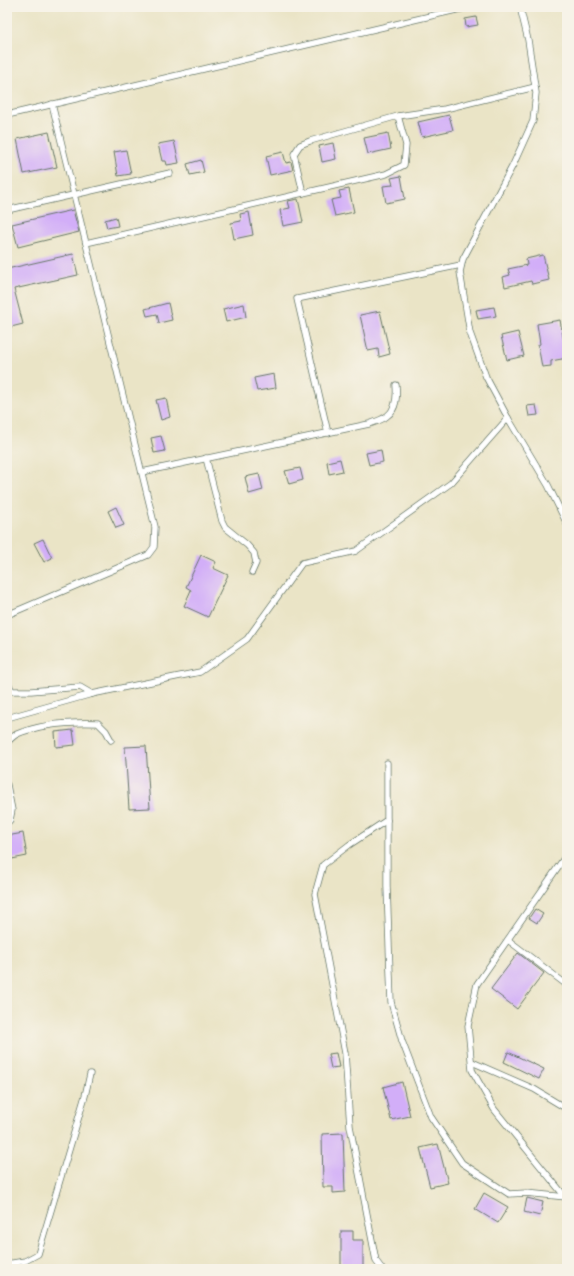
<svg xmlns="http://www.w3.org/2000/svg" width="574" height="1276" font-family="'Gentium Book Plus',serif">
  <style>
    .building { fill: #d2aef8 }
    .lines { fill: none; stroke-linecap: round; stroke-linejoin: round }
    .lane-casing { stroke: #667767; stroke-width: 7 }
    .lane { stroke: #fff; stroke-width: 5.5 }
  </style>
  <rect width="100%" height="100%" fill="#f7f3e8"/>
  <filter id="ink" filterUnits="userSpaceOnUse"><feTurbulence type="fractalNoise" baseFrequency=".025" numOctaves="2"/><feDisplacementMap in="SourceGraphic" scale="8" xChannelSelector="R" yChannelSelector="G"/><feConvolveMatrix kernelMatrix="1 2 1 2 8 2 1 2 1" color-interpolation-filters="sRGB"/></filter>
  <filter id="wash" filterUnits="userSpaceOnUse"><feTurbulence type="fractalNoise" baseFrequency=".012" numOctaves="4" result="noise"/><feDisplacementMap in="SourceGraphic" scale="16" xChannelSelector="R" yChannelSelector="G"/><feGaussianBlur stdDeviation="0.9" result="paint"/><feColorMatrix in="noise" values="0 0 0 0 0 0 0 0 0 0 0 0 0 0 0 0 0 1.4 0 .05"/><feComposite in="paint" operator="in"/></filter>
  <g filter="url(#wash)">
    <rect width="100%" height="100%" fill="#eae4c6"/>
    <g id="blocks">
      <g class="building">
        <path d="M476 17 478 25 466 27 465 19Z"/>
        <path d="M449 115 453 130 422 137 418 122Z"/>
        <path d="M49 132 57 167 24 174 17 139Z"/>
        <path d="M388 133 391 149 368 154 364 138Z"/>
        <path d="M174 141 179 163 167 165 166 161H162L158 144Z"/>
        <path d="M333 143 336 159 322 162 319 146Z"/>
        <path d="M126 150 131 174 118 176 114 152Z"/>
        <path d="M283 152 286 163 291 162 293 170 270 175 266 156Z"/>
        <path d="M201 160 204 172 190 175 187 164Z"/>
        <path d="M401 176 405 199 386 203 383 186 393 185 391 178Z"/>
        <path d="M349 189 354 212 335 216 331 200 341 198 339 191Z"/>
        <path d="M298 199 303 222 283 226 280 210 290 208 288 201Z"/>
        <path d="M73 210 79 232 18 247 12 224Z"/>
        <path d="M249 212 253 235 234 239 231 223 241 221 240 214Z"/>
        <path d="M116 217 118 226 107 228 105 220Z"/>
        <path d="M73 254 78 275 14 289 23 324 7 328V269Z"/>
        <path d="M543 255 549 280 532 284 531 281 505 287 503 277 510 275 508 269 527 265 526 259Z"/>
        <path d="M168 303 172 320 159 323 157 314 147 316 145 309Z"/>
        <path d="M244 304 246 317 226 322 223 309Z"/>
        <path d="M494 307 496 316 478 319 476 310Z"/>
        <path d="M380 311 390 354 379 357 378 349 368 351 360 315Z"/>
        <path d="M560 320 567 358 551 361V366L542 367 538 345 540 344 537 324Z"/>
        <path d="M518 332 524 356 507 360 501 336Z"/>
        <path d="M274 374 276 388 257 391 254 378Z"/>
        <path d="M166 398 170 417 161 420 156 400Z"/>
        <path d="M536 405 538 415 529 416 527 406Z"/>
        <path d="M161 436 165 451 154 453 151 438Z"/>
        <path d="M381 450 383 462 369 465 366 453Z"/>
        <path d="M340 459 343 471 329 474 327 462Z"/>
        <path d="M300 468 303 480 289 484 285 471Z"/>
        <path d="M259 474 263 490 249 494 245 477Z"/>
        <path d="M116 507 124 525 116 528 108 511Z"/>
        <path d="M43 539 52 558 44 562 34 543Z"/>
        <path d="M201 555 216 562 213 568 228 575 208 617 184 606 191 590 186 587Z"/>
        <path d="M73 730 75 745 56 747 55 732Z"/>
        <path d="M146 746 150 808 129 809 125 747Z"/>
        <path d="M23 833 27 856 7 860V836Z"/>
        <path d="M535 909 543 914 537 923 529 918Z"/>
        <path d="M518 953 544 973 517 1009 491 989Z"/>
        <path d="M508 1052 544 1069 539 1079 504 1062Z"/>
        <path d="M336 1053 339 1067 331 1068 328 1054Z"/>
        <path d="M402 1082 410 1116 391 1120 383 1087Z"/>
        <path d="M343 1133 345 1192 333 1193V1187H323L322 1134Z"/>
        <path d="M438 1144 448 1183 430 1187 420 1148Z"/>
        <path d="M484 1193 508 1207 498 1223 475 1209Z"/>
        <path d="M527 1198 543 1202 540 1216 524 1212Z"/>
        <path d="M341 1231H353V1240H363V1269H341Z"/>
      </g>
    </g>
  </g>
  <g filter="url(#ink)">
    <use href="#blocks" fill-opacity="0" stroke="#667767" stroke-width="1"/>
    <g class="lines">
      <defs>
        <g id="lane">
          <path d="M520 7 528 40 536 93 533 121 513 165 463 259 460 272 470 333 486 377 508 418 548 485 567 524"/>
          <path d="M7 115 469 7"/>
          <path d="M303 193 294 154 300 145 310 141 398 116 445 109 535 87"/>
          <path d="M7 210 170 173"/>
          <path d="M86 243 386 174 404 165 406 145 398 116"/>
          <path d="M328 433 297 299 461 265"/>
          <path d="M206 458 222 521 225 527 247 545 254 553 256 563 252 572"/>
          <path d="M142 472 369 424C375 422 382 420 387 416 397 409 397 396 396 385"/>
          <path d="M7 615 148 555 154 547 155 527 52 104"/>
          <path d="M7 681 12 691H31L80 687 92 694"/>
          <path d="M7 718 92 694 200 672 247 639 302 563 356 551 451 483 508 418"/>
          <path d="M7 742C10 740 13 736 17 734 41 724 72 722 98 723L106 731 111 740"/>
          <path d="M387 763V886L391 1002 402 1041 431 1117 462 1163 509 1194 526 1193 566 1197"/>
          <path d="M7 785 12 810 10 820 7 823"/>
          <path d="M508 940 567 985"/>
          <path d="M472 1062 534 1089 567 1109"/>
          <path d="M567 1199 494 1109 472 1070 468 1026 477 984 567 854"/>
          <path d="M7 1264 25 1261 38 1254 85 1096 90 1074"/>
          <path d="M382 1269 376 1261 350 1126 345 1053 315 894 323 865 349 845 387 820"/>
        </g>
      </defs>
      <use href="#lane" class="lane-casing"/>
      <use href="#lane" class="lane"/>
    </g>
  </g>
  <rect width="574" height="1276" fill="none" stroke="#f7f3e8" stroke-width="24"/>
</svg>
